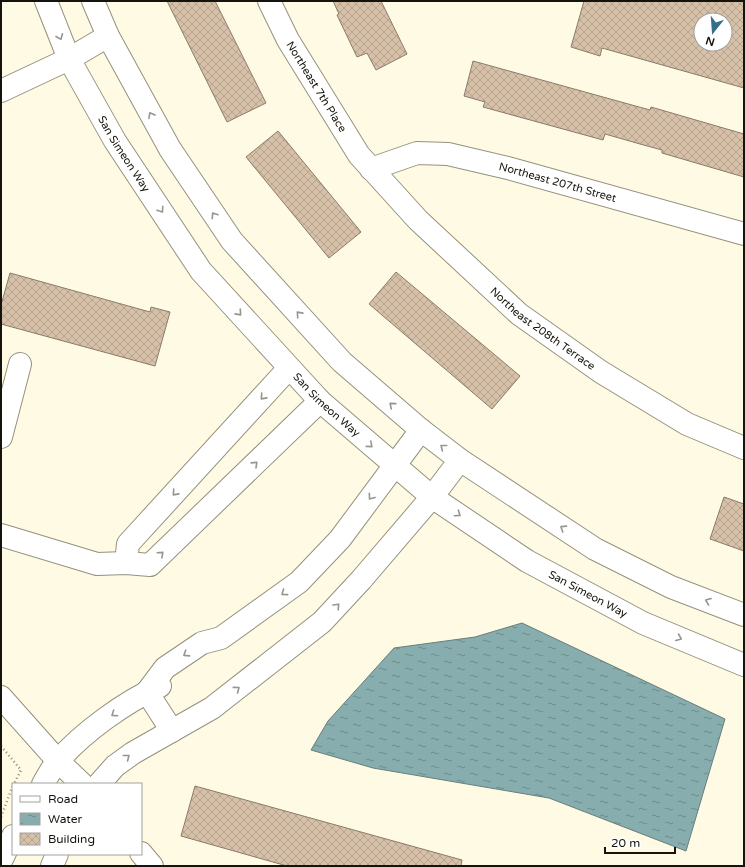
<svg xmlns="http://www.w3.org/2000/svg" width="745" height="867" font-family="'Varela Round',sans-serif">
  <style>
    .water { fill: url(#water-ripples); stroke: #657f7d }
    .building { fill: url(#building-cross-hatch); stroke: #8a7b6c; fill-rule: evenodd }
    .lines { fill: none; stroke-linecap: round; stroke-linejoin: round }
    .minor-casing { stroke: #95917d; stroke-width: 24 }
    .path { stroke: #898677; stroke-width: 2.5; stroke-dasharray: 1 3; stroke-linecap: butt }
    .minor { stroke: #fff; stroke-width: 22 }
    .oneway { stroke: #969592 }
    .labels { text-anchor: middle; stroke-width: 4; stroke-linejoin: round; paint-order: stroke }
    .street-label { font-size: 11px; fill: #15140c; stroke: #fff }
  </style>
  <defs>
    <pattern id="water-ripples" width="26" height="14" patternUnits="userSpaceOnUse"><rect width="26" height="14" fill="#87adae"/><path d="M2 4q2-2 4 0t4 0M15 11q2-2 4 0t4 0" fill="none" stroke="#6d8c8c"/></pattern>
    <pattern id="building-cross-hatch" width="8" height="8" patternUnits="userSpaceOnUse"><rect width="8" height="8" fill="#d6c0a8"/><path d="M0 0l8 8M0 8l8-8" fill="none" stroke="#b7a48f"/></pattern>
  </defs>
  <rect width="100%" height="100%" fill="#fffae4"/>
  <path class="water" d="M522 623 725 719 686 851 549 798 373 768 311 750 328 721 394 648 475 637Z"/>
  <g class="building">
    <path d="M167 1H215L266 103 227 122Z"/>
    <path d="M333 1H381L407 54 376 70 367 53 357 57 337 15 339 14Z"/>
    <path d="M584 1H744V88L602 48 600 56 571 47ZM701 20H725V44H701Z"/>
    <path d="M473 61 650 110 651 107 744 134V177L662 153V150L640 144 605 134 603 140 483 107 485 102 464 96Z"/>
    <path d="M278 131 361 232 329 258 246 157Z"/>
    <path d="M396 272 520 376 492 409 369 304Z"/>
    <path d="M10 273 150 312 151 307 170 312 155 366 1 324V305Z"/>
    <path d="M724 497 744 504V551L710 539Z"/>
    <path d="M195 786 462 860 461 866H287L181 836Z"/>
  </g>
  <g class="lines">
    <defs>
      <g id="minor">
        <path id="s1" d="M46 1 69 59 115 141 201 271 320 401 432 497 527 561 643 623 744 665"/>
        <path d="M93 1 108 36 170 149 232 241 342 362 421 430 460 460 595 549 671 587 744 615"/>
        <path id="s2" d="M269 1 288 40 359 155 418 220 519 314 601 372 687 424 744 448"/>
        <path d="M1 91 69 59 108 36"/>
        <path id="s3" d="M371 169 417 153 448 154 508 168 744 234"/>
        <path d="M1 437 20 364"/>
        <path d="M1 535 97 564 126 563 150 565 320 401"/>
        <path d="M126 563 128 544 289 368"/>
        <path d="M147 692 165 668 202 643 221 638 299 582 340 539 421 430"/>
        <path d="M147 692 172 731"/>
        <path d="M1 697 58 761 82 784"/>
        <path d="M43 784C48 776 52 767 58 761 83 732 125 702 160 686"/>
        <path d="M99 784 115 766 133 753 212 708 322 622 361 580 432 497 460 460"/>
        <path d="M141 853 152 866"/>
        <path d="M1 861 13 836"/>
        <path d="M52 866 57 854"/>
      </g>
    </defs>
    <use href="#minor" class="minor-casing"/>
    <g class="path">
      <path d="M1 746 21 770 14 784"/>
      <path d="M1 817 13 785"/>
    </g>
    <use href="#minor" class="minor"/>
  </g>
  <defs><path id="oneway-chevron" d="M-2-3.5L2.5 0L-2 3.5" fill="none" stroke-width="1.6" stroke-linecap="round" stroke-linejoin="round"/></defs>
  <g class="oneway">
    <use href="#oneway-chevron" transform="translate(60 37) rotate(68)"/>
    <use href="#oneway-chevron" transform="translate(151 115) rotate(-119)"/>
    <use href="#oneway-chevron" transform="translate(161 210) rotate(56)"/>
    <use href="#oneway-chevron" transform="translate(214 215) rotate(-124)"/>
    <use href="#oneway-chevron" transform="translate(239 313) rotate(48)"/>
    <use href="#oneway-chevron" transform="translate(299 314) rotate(-132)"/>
    <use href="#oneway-chevron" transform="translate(263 397) rotate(132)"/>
    <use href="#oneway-chevron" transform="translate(392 405) rotate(-139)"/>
    <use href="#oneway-chevron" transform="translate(370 445) rotate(41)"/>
    <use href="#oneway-chevron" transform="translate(443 447) rotate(-142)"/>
    <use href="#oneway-chevron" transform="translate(255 464) rotate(-44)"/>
    <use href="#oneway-chevron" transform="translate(175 493) rotate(132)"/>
    <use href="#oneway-chevron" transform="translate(371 497) rotate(126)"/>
    <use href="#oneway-chevron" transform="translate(458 514) rotate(34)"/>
    <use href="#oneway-chevron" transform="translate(563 528) rotate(-147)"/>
    <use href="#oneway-chevron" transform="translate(161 554) rotate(-42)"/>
    <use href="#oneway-chevron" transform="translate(284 593) rotate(144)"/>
    <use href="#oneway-chevron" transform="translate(708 601) rotate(-159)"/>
    <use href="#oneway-chevron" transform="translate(337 606) rotate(-47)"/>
    <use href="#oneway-chevron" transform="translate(679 638) rotate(22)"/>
    <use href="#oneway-chevron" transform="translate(186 654) rotate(147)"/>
    <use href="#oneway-chevron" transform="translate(237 689) rotate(-37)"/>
    <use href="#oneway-chevron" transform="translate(114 714) rotate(146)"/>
    <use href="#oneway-chevron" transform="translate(127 757) rotate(-38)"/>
  </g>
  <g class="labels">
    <g class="street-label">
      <text dy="4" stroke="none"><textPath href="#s2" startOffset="98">Northeast 7th Place</textPath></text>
      <text dy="4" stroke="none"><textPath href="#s1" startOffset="172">San Simeon Way</textPath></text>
      <text dy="4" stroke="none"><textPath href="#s3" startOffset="193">Northeast 207th Street</textPath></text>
      <text dy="4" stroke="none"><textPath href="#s2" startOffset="432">Northeast 208th Terrace</textPath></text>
      <text dy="4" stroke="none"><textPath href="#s1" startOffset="496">San Simeon Way</textPath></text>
      <text dy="4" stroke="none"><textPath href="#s1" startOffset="820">San Simeon Way</textPath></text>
    </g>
  </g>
  <rect width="745" height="867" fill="none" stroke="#15140c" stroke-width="4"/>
  <rect x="12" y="783" width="130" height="72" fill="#ffffff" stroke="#a1a19e"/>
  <rect x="20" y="796" width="20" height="6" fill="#ffffff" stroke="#a1a19e"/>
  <text x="48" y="803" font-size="12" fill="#15140c">Road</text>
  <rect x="20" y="813" width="20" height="12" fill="url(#water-ripples)" stroke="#a1a19e"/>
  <text x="48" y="823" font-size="12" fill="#15140c">Water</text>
  <rect x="20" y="833" width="20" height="12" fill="url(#building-cross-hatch)" stroke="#a1a19e"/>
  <text x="48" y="843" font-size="12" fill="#15140c">Building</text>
  <g transform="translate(713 32) rotate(197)"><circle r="19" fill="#ffffff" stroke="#a1a19e"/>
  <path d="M0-3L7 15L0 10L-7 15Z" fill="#346e87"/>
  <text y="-6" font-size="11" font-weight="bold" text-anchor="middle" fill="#15140c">N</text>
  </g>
  <path d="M605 847v6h70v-6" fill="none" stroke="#15140c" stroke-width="2"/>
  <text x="611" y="847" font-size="12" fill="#15140c" stroke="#ffffff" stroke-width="3" paint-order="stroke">20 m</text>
</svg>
